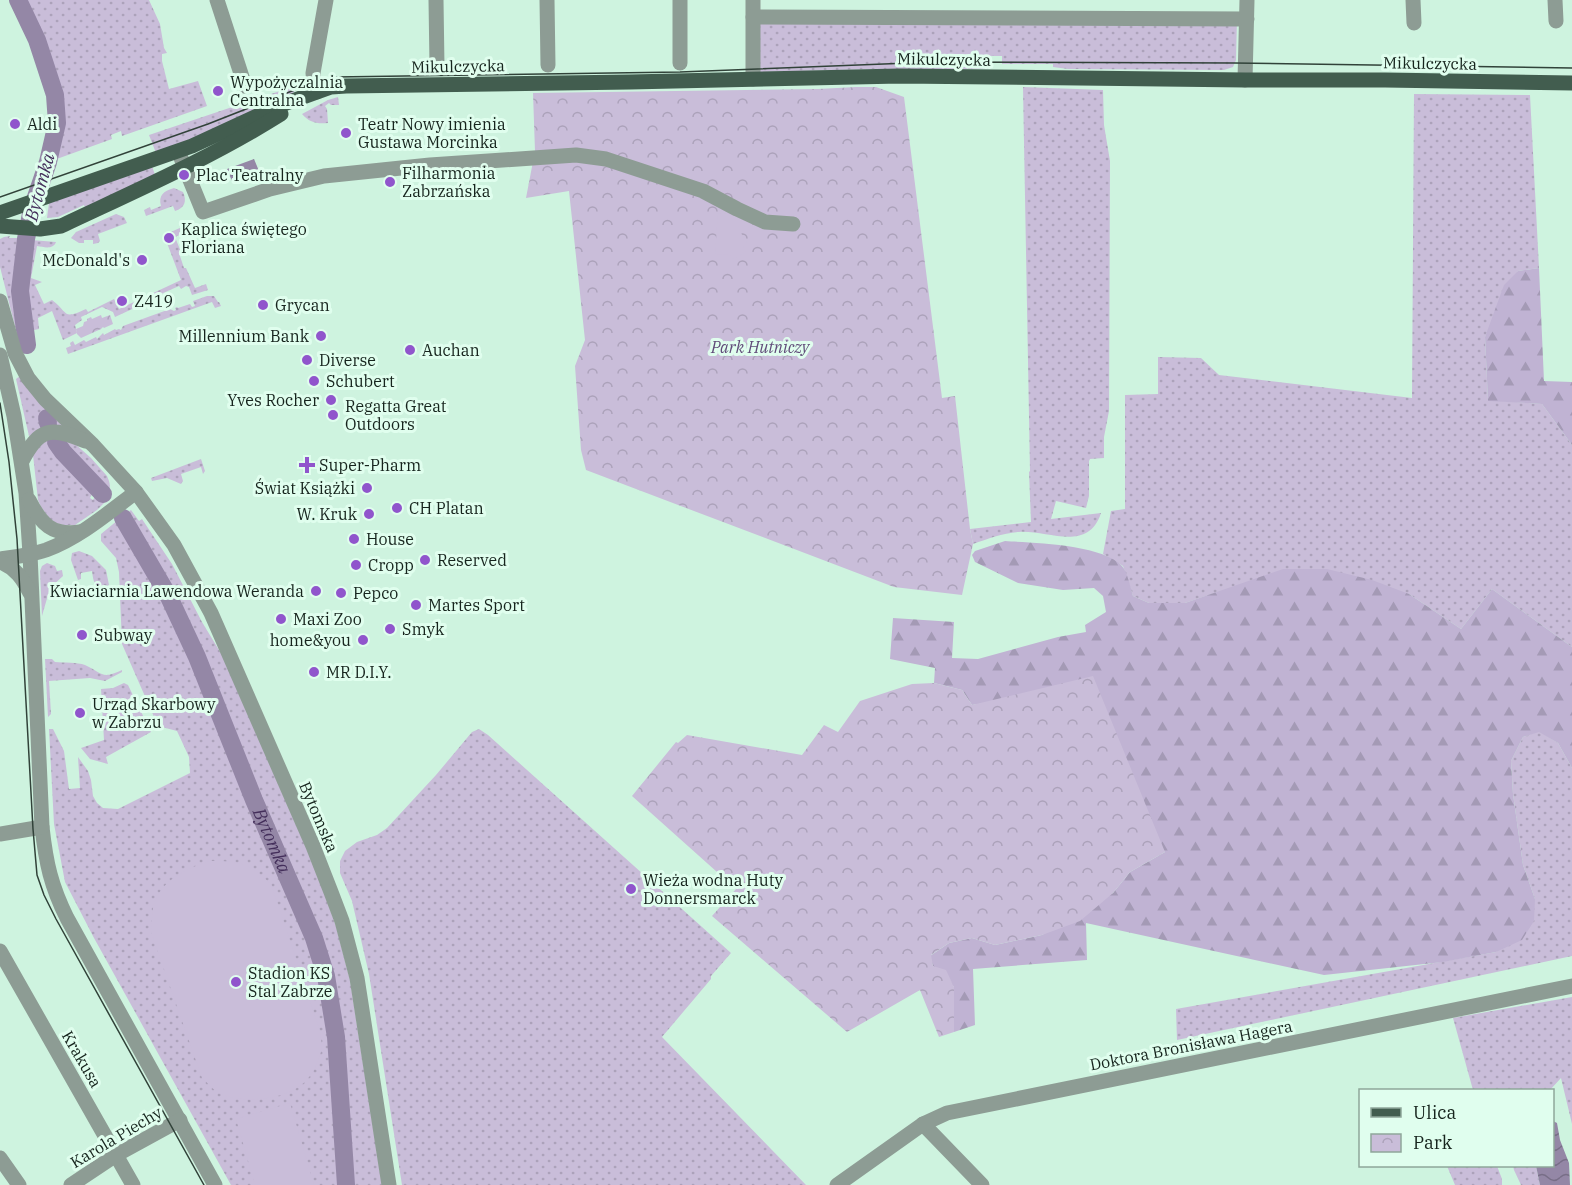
<svg xmlns="http://www.w3.org/2000/svg" width="1572" height="1185" font-family="'IBM Plex Serif',serif">
  <style>
    .grass { fill: url(#grass-dots); fill-rule: evenodd }
    .forest { fill: url(#forest-firs) }
    .park { fill: url(#park-crowns) }
    .pitch { fill: #c9bdd9 }
    .water { fill: url(#water-waves) }
    .lines { fill: none; stroke-linecap: round; stroke-linejoin: round }
    .river { stroke: #9487a6; stroke-width: 18 }
    .minor { stroke: #8d9c94; stroke-width: 15 }
    .major { stroke: #425d4f; stroke-width: 15 }
    .tram { stroke: #314239; stroke-width: 1.5 }
    .poi-dot { fill: #9055cc; stroke: #e0feee; stroke-width: 2 }
    .labels { text-anchor: middle; stroke-width: 6; stroke-linejoin: round; paint-order: stroke }
    .street-label { font-size: 16px; fill: #16241d; stroke: #e0feee }
    .poi-label { font-size: 16px; fill: #16241d; stroke: #e0feee; text-anchor: start }
    .park-label { font-size: 16px; font-style: italic; fill: #604b79; stroke: #e0feee }
    .water-label { font-size: 18px; font-style: italic; fill: #442f5b; stroke: #e0feee }
  </style>
  <defs>
    <pattern id="grass-dots" width="8" height="8" patternUnits="userSpaceOnUse" patternTransform="scale(1.5)"><rect width="8" height="8" fill="#c9bdd9"/><path d="M2 2h.1M6 6h.1" fill="none" stroke="#aca2ba" stroke-width="1.8" stroke-linecap="round"/></pattern>
    <pattern id="forest-firs" width="22" height="20" patternUnits="userSpaceOnUse" patternTransform="scale(1.5)"><rect width="22" height="20" fill="#c0b3d3"/><path d="M5 1l3.5 6h-7zM16 11l3.5 6h-7z" fill="#a49ab5"/></pattern>
    <pattern id="park-crowns" width="20" height="18" patternUnits="userSpaceOnUse" patternTransform="scale(1.5)"><rect width="20" height="18" fill="#c9bdd9"/><path d="M2 6a3 3 0 1 1 6 0M12 15a3 3 0 1 1 6 0" fill="none" stroke="#aca2ba"/></pattern>
    <pattern id="water-waves" width="16" height="10" patternUnits="userSpaceOnUse" patternTransform="scale(1.5)"><rect width="16" height="10" fill="#9487a6"/><path d="M0 5q4-4 8 0t8 0" fill="none" stroke="#786e87"/></pattern>
  </defs>
  <rect width="100%" height="100%" fill="#cef3df"/>
  <g class="grass">
    <path d="M23 0H149L160 24 164 48 167 53 162 54V61L169 89 198 81 207 106 122 136 121 131 111 135 112 139 54 160C56 148 60 135 60 123 61 84 38 36 23 0Z"/>
    <path d="M1237 19 1236 60 1233 67 1224 70 1068 69 1053 67V64H1002V56H953L954 67H989L992 69H876L760 72 758 20Z"/>
    <path d="M301 84 292 94 201 136 156 153 149 135Z"/>
    <path d="M1023 87 1103 90 1104 125 1110 161 1109 411 1104 437V458L1090 459 1089 461V496L1086 508 1056 501 1051 519 1101 513C1088 553 1048 530 1019 532 1003 533 988 539 973 544L970 529 1031 522 1029 472 1030 471Z"/>
    <path d="M1414 94 1530 95 1539 268 1518 271 1485 337 1488 400 1542 404 1572 445V647L1492 589 1461 629 1409 594 1218 592 1185 603H1149L1133 596 1123 566 1103 554 1111 511 1125 509V395L1158 394V357L1201 358 1219 375 1412 398Z"/>
    <path d="M338 97 339 105H331L329 103 325 106 327 109 328 123C317 124 310 123 302 114L328 100Z"/>
    <path d="M152 166 155 175 85 208 84 205 58 217 47 218 49 203Z"/>
    <path d="M174 188 183 192C187 201 185 208 175 211L173 206 146 216 144 210 150 207 151 210 161 206C158 195 164 191 174 188Z"/>
    <path d="M116 214 124 217 127 223 98 234 100 241 98 243 93 244V240H84V243H79L71 238 76 232Z"/>
    <path d="M182 227 184 233 175 237 181 252 179 253 184 268H186L195 288 206 284 208 290 192 295 189 287 186 286 181 289 179 286 143 302V304L115 317 113 312 102 307 81 317 82 320 75 325 77 333 63 340 52 311 38 318 39 329 34 330V334L32 336 33 342 36 346 21 350 0 267V239L4 237 10 236 9 238H18L20 256 17 291 23 344 29 342 26 309V278L31 240 56 242C53 250 44 247 37 246L31 278 42 282 35 285 44 304 52 300C69 313 62 320 86 309L88 312 114 299 119 309 181 280 164 235Z"/>
    <path d="M207 296H214L218 302H219L221 306 215 308 212 302 68 354 66 348 71 346 70 343 73 341 75 345 84 340 86 342 96 337 97 339 103 333 104 335 115 329 116 330 119 329 121 330 123 326 170 309 174 311 176 310 175 308 177 307 178 308 190 304 192 307 195 306 193 301Z"/>
    <path d="M20 376 63 424V427L29 436 16 379Z"/>
    <path d="M46 438 73 442 91 458 107 476 109 481 110 486 106 501 97 510 75 525H63L56 523 50 519 41 507 38 500 33 455ZM60 441 67 450 101 484 104 482 102 485 107 491 98 497 96 495 93 500 90 498 93 492 58 453 53 444Z"/>
    <path d="M201 459 205 471 203 474 201 467 181 474 183 481 181 484 167 478 152 481 151 478Z"/>
    <path d="M131 510 139 521 142 519 172 564 202 622 222 655 315 868 336 926 350 980 382 1185H352L345 1067 337 1000 317 935 271 829 183 618 168 587 126 514Z"/>
    <path d="M118 520 131 540 158 590 169 614 228 749 320 972 331 1032 341 1185H231L94 938 65 882 54 824 49 729H53L64 751 69 789 80 788 78 757 88 771 91 780 93 796 97 803 103 808 118 809 190 773 189 757 177 731 158 726 122 644 119 572 116 558 101 541V534Z"/>
    <path d="M79 551 92 556 106 570 109 585 100 588C93 584 93 578 92 571L81 573V579L78 580 71 560 72 553Z"/>
    <path d="M47 563 55 566 57 571 62 570 63 576 50 588 42 616 40 571 42 566Z"/>
    <path d="M45 659H52L55 662C64 663 77 662 85 665 103 673 101 680 122 670V672L105 681 90 678 49 681 51 714 48 717Z"/>
    <path d="M124 683 128 685 151 732 106 757 108 764 90 759 81 748 104 740 101 689 113 688Z"/>
    <path d="M479 729 488 735 731 953 711 976V979L662 1037 806 1185H402L369 974 352 901 340 873V861L345 851 357 842 377 835 387 828 436 775 472 732Z"/>
    <path d="M1539 731 1558 743 1572 768V956L1177 1040 1176 1009 1496 952 1535 899 1523 865 1513 794 1511 761 1523 737Z"/>
    <path d="M1572 997V1124L1561 1078 1550 1090H1473L1453 1018Z"/>
    <path d="M1447 1166H1497L1502 1179V1185H1455Z"/>
    <path d="M1513 1166H1536L1540 1185H1521L1514 1170Z"/>
  </g>
  <g class="forest">
    <path d="M1539 268 1544 381 1572 382V445L1542 404 1488 401 1485 337 1504 285 1518 271Z"/>
    <path d="M1005 541C1034 543 1102 544 1122 566 1127 571 1131 589 1133 596L1149 603H1185L1283 569H1327L1372 580 1409 594 1461 629 1492 589 1572 647V768L1558 743 1539 732 1523 737 1511 761 1513 794 1523 865 1535 899 1534 921 1522 940 1496 952 1443 962 1324 975 1086 923 1087 960 973 969 975 1025 954 1032V987L933 966 930 956 949 943 972 938 995 945 1042 935 1113 893 1130 872 1165 852 991 702 972 705 962 690 934 683 935 668 890 659 893 618 954 622 952 658 978 659 1058 637 1086 632 1085 625 1106 612 1103 596 1094 588 1063 590 1018 583 975 562 972 555 975 551Z"/>
  </g>
  <g class="park">
    <path d="M856 87H876L904 97 942 398 955 396 970 529 973 544 962 595 894 587 586 470 581 450 575 366 585 340 569 191 526 198 535 151 533 93 818 89Z"/>
    <path d="M101 315 102 318 110 315 113 324 104 328 103 327 101 329 81 338 77 334 76 329 83 326 84 322 87 321V319L91 317 92 319Z"/>
    <path d="M1093 676 1165 852 1130 872 1113 893 1080 921 1042 935 995 945 972 938 949 943 931 955 933 966 946 970 954 987V1032L939 1037 920 990 847 1032 712 916 736 889 632 796 676 742 678 743 687 735 802 755 824 725 838 732 860 701 912 684 934 683 962 690 972 705Z"/>
  </g>
  <g class="pitch">
    <path d="M718 213 732 214 731 219H735L743 237 747 242 743 247 746 252 733 259 730 255 715 254Z"/>
    <path d="M209 861C241 861 247 862 271 884L320 1031C321 1039 323 1048 320 1055 317 1066 310 1079 300 1086 281 1100 241 1104 219 1093 213 1090 207 1082 202 1078L151 932C152 924 152 915 153 908 160 880 184 870 209 861Z"/>
    <path d="M290 1103 314 1185H255L236 1119Z"/>
  </g>
  <g class="water">
    <path d="M254 159 259 171 232 181 227 169Z"/>
    <path d="M1553 1121 1557 1123 1560 1140 1569 1163 1570 1185H1540L1536 1166H1552Z"/>
  </g>
  <g class="lines">
    <g class="river">
      <path d="M18 0 37 40 55 95 57 123 48 162 32 209 26 239 20 291 27 345"/>
      <path d="M47 418 48 423"/>
      <path d="M56 442 63 452 103 494"/>
      <path id="s1" d="M123 518 169 597 197 657 254 800 314 938 326 976 336 1037 346 1185"/>
    </g>
    <g class="minor">
      <path d="M217 0 245 86"/>
      <path d="M436 0 437 66"/>
      <path d="M547 0 548 65"/>
      <path d="M680 0V63"/>
      <path d="M753 0V79"/>
      <path d="M1413 0 1414 23"/>
      <path d="M1555 0 1556 21"/>
      <path d="M753 17 1247 19"/>
      <path d="M1245 80 1247 0"/>
      <path d="M317 92 314 83 313 73 326 0"/>
      <path d="M181 158 203 212 270 189 324 176 430 165 576 155 606 159 703 191 737 209 765 222 793 224"/>
      <path d="M0 301 15 353 28 378 45 399 93 445 136 492 174 545 211 613 313 846 331 892 342 921 357 978 362 1010 389 1185"/>
      <path d="M0 355 14 416 26 493 30 554 42 827C46 863 51 886 67 918L215 1185"/>
      <path d="M22 461C39 428 51 426 85 441"/>
      <path d="M29 500C41 524 52 536 80 532"/>
      <path d="M0 559C15 557 31 555 46 550 79 538 108 513 136 492"/>
      <path d="M0 562C16 568 23 579 30 593"/>
      <path d="M0 834 42 827"/>
      <path d="M0 951 133 1185"/>
      <path d="M923 1124 982 1185"/>
      <path d="M0 1158 19 1185"/>
      <path d="M71 1185 116 1155 180 1120"/>
      <path d="M837 1185 923 1124 947 1113 1572 986"/>
    </g>
    <g class="major">
      <path d="M0 213 192 146 281 105 317 92 331 87 346 86 630 82 900 76 1245 80H1385L1572 83"/>
      <path d="M0 226 40 229 61 226C135 191 211 158 281 114"/>
    </g>
    <g class="tram">
      <path d="M0 197 208 124 320 80 335 77 680 72 935 62 1234 63 1572 68"/>
      <path d="M0 403 9 462 17 539 33 829 37 875 44 895 56 919 204 1185"/>
    </g>
  </g>
  <g class="poi-dot">
    <circle cx="218" cy="91" r="6"/>
    <circle cx="15" cy="124" r="6"/>
    <circle cx="346" cy="133" r="6"/>
    <circle cx="184" cy="175" r="6"/>
    <circle cx="390" cy="182" r="6"/>
    <circle cx="169" cy="238" r="6"/>
    <circle cx="142" cy="260" r="6"/>
    <circle cx="122" cy="301" r="6"/>
    <circle cx="263" cy="305" r="6"/>
    <circle cx="321" cy="336" r="6"/>
    <circle cx="410" cy="350" r="6"/>
    <circle cx="307" cy="360" r="6"/>
    <circle cx="314" cy="381" r="6"/>
    <circle cx="331" cy="400" r="6"/>
    <circle cx="333" cy="415" r="6"/>
    <path d="M304 456h6v6h6v6h-6v6h-6v-6h-6v-6h6z"/>
    <circle cx="367" cy="488" r="6"/>
    <circle cx="397" cy="508" r="6"/>
    <circle cx="369" cy="514" r="6"/>
    <circle cx="354" cy="539" r="6"/>
    <circle cx="425" cy="560" r="6"/>
    <circle cx="356" cy="565" r="6"/>
    <circle cx="316" cy="591" r="6"/>
    <circle cx="341" cy="593" r="6"/>
    <circle cx="416" cy="605" r="6"/>
    <circle cx="281" cy="619" r="6"/>
    <circle cx="390" cy="629" r="6"/>
    <circle cx="82" cy="635" r="6"/>
    <circle cx="363" cy="640" r="6"/>
    <circle cx="314" cy="672" r="6"/>
    <circle cx="80" cy="713" r="6"/>
    <circle cx="631" cy="889" r="6"/>
    <circle cx="236" cy="982" r="6"/>
  </g>
  <g class="labels">
    <g class="street-label">
      <text transform="translate(944 59) rotate(1)" y="6">Mikulczycka</text>
      <text transform="translate(1430 63) rotate(1)" y="6">Mikulczycka</text>
      <text transform="translate(458 66) rotate(-1)" y="6">Mikulczycka</text>
      <text transform="translate(319 817) rotate(67)" y="6">Bytomska</text>
      <text transform="translate(1191 1045) rotate(-11)" y="6">Doktora Bronisława Hagera</text>
      <text transform="translate(82 1059) rotate(60)" y="6">Krakusa</text>
      <text transform="translate(116 1137) rotate(-31)" y="6">Karola Piechy</text>
    </g>
    <g class="poi-label">
      <text x="230" y="88">Wypożyczalnia<tspan x="230" dy="18">Centralna</tspan></text>
      <text x="27" y="130">Aldi</text>
      <text x="358" y="130">Teatr Nowy imienia<tspan x="358" dy="18">Gustawa Morcinka</tspan></text>
      <text x="402" y="179">Filharmonia<tspan x="402" dy="18">Zabrzańska</tspan></text>
      <text x="196" y="181">Plac Teatralny</text>
      <text x="181" y="235">Kaplica świętego<tspan x="181" dy="18">Floriana</tspan></text>
      <text x="130" y="266" text-anchor="end">McDonald's</text>
      <text x="134" y="307">Z419</text>
      <text x="275" y="311">Grycan</text>
      <text x="309" y="342" text-anchor="end">Millennium Bank</text>
      <text x="422" y="356">Auchan</text>
      <text x="319" y="366">Diverse</text>
      <text x="326" y="387">Schubert</text>
      <text x="319" y="406" text-anchor="end">Yves Rocher</text>
      <text x="345" y="412">Regatta Great<tspan x="345" dy="18">Outdoors</tspan></text>
      <text x="319" y="471">Super-Pharm</text>
      <text x="355" y="494" text-anchor="end">Świat Książki</text>
      <text x="409" y="514">CH Platan</text>
      <text x="357" y="520" text-anchor="end">W. Kruk</text>
      <text x="366" y="545">House</text>
      <text x="437" y="566">Reserved</text>
      <text x="368" y="571">Cropp</text>
      <text x="304" y="597" text-anchor="end">Kwiaciarnia Lawendowa Weranda</text>
      <text x="353" y="599">Pepco</text>
      <text x="428" y="611">Martes Sport</text>
      <text x="293" y="625">Maxi Zoo</text>
      <text x="402" y="635">Smyk</text>
      <text x="94" y="641">Subway</text>
      <text x="351" y="646" text-anchor="end">home&amp;you</text>
      <text x="326" y="678">MR D.I.Y.</text>
      <text x="92" y="710">Urząd Skarbowy<tspan x="92" dy="18">w Zabrzu</tspan></text>
      <text x="643" y="886">Wieża wodna Huty<tspan x="643" dy="18">Donnersmarck</tspan></text>
      <text x="248" y="979">Stadion KS<tspan x="248" dy="18">Stal Zabrze</tspan></text>
    </g>
    <g class="park-label">
      <text x="760" y="353">Park Hutniczy</text>
    </g>
    <g class="water-label">
      <text transform="translate(40 187) rotate(-75)" y="6">Bytomka</text>
      <text dy="6" stroke="none"><textPath href="#s1" startOffset="356">Bytomka</textPath></text>
    </g>
  </g>
  <rect x="1359" y="1089" width="195" height="78" fill="#e0feee" stroke="#8fa79a" stroke-width="1.5"/>
  <rect x="1371" y="1108" width="30" height="9" fill="#425d4f" stroke="#8fa79a" stroke-width="1.5"/>
  <text x="1413" y="1119" font-size="18" fill="#16241d">Ulica</text>
  <rect x="1371" y="1134" width="30" height="18" fill="url(#park-crowns)" stroke="#8fa79a" stroke-width="1.5"/>
  <text x="1413" y="1149" font-size="18" fill="#16241d">Park</text>
</svg>
